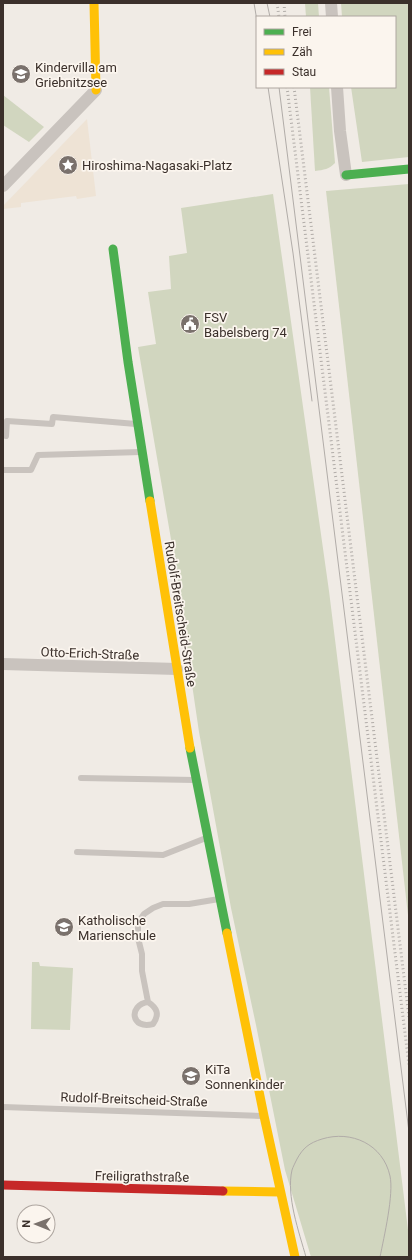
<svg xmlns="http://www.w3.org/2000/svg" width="412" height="1260" font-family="Roboto,sans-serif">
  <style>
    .green { fill: #d1d6bf }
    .plaza { fill: #eee3d5 }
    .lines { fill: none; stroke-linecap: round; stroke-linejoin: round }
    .lane { stroke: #c9c3be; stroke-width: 6 }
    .street { stroke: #c9c3be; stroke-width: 12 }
    .fast { stroke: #4caf50; stroke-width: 9 }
    .slow { stroke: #ffc107; stroke-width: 9 }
    .jam { stroke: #c62828; stroke-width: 9 }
    .tram { stroke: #b1aca8; stroke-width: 1 }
    .rail { stroke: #b1aca8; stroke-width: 3; stroke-dasharray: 1 3; stroke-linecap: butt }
    .labels { text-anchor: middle; stroke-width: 3.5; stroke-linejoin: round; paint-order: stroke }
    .poi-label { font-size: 13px; fill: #3b302b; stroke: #fbf5ee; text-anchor: start }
    .street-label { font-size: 13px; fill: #3b302b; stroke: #fbf5ee }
  </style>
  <rect width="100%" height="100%" fill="#f0ebe5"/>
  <g class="green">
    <path d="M305 3H318L319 17H306Z"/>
    <path d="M341 3H409V157L362 162 351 87H395V17H342Z"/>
    <path d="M310 87H329L335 163C329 169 324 170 315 171Z"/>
    <path d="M3 95 44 127 29 142 3 125Z"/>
    <path d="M409 184V924L326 191Z"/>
    <path d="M273 194 329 591 409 1238V1257H311L285 1170 256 1025 231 908 199 732 182 616 184 615 138 347 156 344 148 292 171 289 169 256 187 253 181 208Z"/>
    <path d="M32 962H39L40 966 73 968 70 1030 31 1029Z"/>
  </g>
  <path class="plaza" d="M87 119 96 196 77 199 76 196 21 203V207L3 209V206Z"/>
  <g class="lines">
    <g class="lane">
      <path d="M6 436 7 421 52 424 53 417 136 424"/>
      <path d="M3 470H31L38 455 141 452"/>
      <path d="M81 778 195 780"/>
      <path d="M77 852 163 855 206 838"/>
      <path d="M148 1002C157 1008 160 1014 153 1024 131 1030 128 1005 148 1002L142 971V954L138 938V926L140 920 144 914 153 908 163 904H189L219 899"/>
      <path d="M3 1107 263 1116"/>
    </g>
    <g class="street">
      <path d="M331 3 332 17"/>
      <path d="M337 87 340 131 346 175"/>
      <path d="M3 186 96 90"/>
      <path d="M3 664 177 669"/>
    </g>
    <g class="fast">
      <path d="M346 175 409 169"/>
      <path d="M113 249 128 362 150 501"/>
      <path d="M190 748 227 933"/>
    </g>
    <g class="slow">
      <path d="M94 3 96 90"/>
      <path d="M150 501 190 748"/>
      <path d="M227 933 264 1116 295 1257"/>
      <path d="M223 1191 280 1192"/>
    </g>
    <path class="jam" d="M3 1185 223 1191"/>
    <g class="tram">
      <path d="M254 3 257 21"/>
      <path d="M267 3 270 17"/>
      <path d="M268 87 293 253 312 401"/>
      <path d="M279 87 409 1132"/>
      <path d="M306 1257C299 1232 286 1196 292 1170 293 1167 295 1163 297 1159 303 1148 309 1143 322 1139 351 1130 383 1144 390 1176 394 1194 384 1237 380 1257"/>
    </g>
    <g class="rail">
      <path d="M277 3 279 17"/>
      <path d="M284 3 285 17"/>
      <path d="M287 87 409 1065"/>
      <path d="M294 87 409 1017"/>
    </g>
  </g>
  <defs>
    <symbol id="school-disc" viewBox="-11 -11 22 22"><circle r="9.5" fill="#7a716c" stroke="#fbf5ee"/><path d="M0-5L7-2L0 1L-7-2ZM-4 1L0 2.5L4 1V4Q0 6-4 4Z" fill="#fff"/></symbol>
    <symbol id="sight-disc" viewBox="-11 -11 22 22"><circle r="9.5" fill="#7a716c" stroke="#fbf5ee"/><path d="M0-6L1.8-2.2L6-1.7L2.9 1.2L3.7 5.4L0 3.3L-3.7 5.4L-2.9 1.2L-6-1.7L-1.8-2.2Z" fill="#fff"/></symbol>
    <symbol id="civic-disc" viewBox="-11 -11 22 22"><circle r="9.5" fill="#7a716c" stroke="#fbf5ee"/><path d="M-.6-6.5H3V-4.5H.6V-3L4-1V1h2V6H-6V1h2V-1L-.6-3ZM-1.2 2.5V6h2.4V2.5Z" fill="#fff"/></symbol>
  </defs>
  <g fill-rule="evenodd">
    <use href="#school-disc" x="10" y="63" width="22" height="22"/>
    <use href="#sight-disc" x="57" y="154" width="22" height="22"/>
    <use href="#civic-disc" x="179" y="313" width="22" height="22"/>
    <use href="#school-disc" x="53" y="916" width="22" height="22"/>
    <use href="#school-disc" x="180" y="1065" width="22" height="22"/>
  </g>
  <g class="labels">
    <g class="poi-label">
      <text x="35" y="72">Kindervilla am<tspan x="35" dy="15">Griebnitzsee</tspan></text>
      <text x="82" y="170">Hiroshima-Nagasaki-Platz</text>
      <text x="204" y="322">FSV<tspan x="204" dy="15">Babelsberg 74</tspan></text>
      <text x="78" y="925">Katholische<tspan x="78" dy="15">Marienschule</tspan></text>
      <text x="205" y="1074">KiTa<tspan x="205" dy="15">Sonnenkinder</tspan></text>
    </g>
    <g class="street-label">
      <text transform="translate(181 614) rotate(81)" y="5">Rudolf-Breitscheid-Straße</text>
      <text transform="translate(90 653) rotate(2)" y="5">Otto-Erich-Straße</text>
      <text transform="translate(134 1099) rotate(2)" y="5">Rudolf-Breitscheid-Straße</text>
      <text transform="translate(142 1176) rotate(1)" y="5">Freiligrathstraße</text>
    </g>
  </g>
  <rect width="412" height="1260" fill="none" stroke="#3b302b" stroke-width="8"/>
  <rect x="256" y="16" width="140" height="72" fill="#fbf5ee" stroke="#aea6a0"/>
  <rect x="264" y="29" width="20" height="6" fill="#4caf50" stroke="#aea6a0"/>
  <text x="292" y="36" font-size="12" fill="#3b302b">Frei</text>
  <rect x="264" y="49" width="20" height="6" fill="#ffc107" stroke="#aea6a0"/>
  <text x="292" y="56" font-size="12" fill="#3b302b">Zäh</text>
  <rect x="264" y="69" width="20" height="6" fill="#c62828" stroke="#aea6a0"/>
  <text x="292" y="76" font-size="12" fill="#3b302b">Stau</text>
  <g transform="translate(36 1224) rotate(271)"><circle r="19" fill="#fbf5ee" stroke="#aea6a0"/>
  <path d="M0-3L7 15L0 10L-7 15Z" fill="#7a716c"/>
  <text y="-6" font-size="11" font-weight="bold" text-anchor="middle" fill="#3b302b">N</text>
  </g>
</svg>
